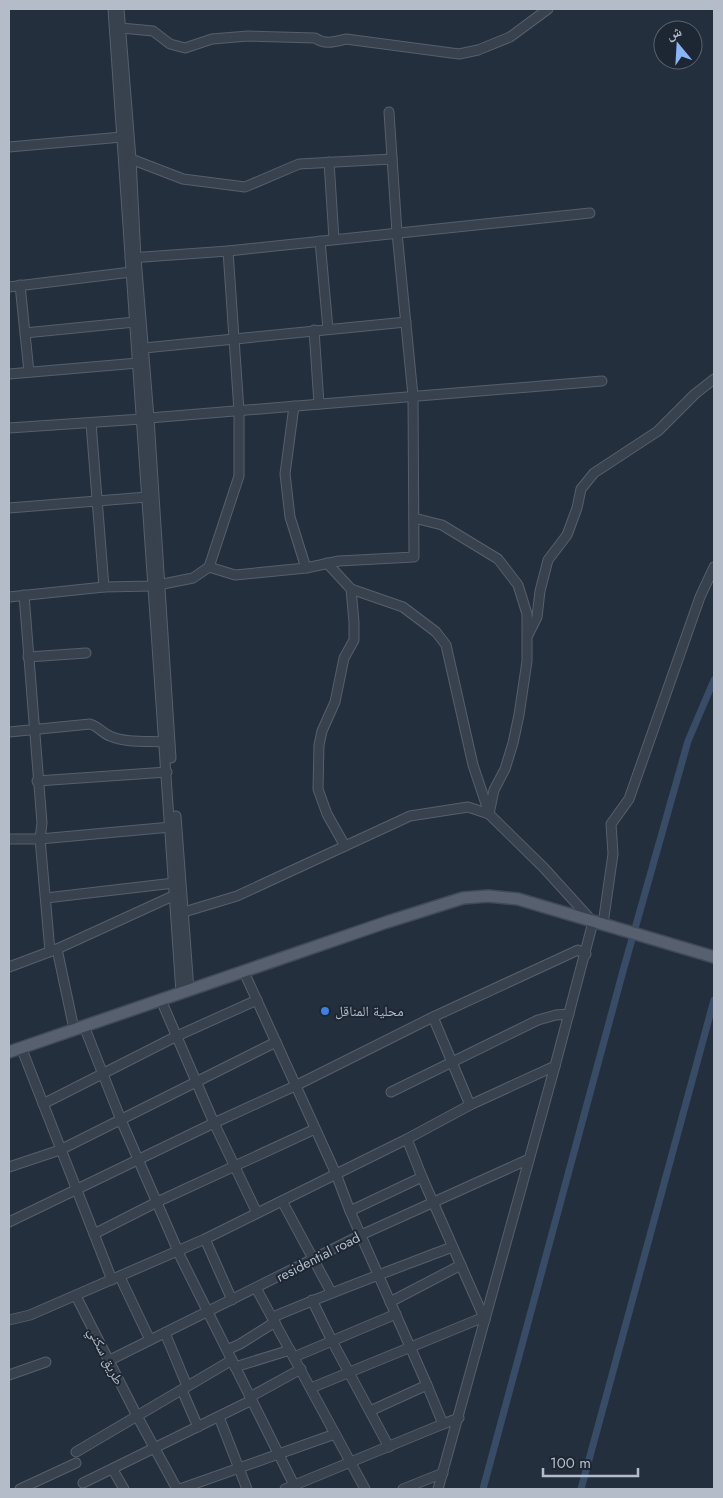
<svg xmlns="http://www.w3.org/2000/svg" width="723" height="1498" font-family="Jost,'Noto Naskh Arabic',sans-serif">
  <style>
    .lines { fill: none; stroke-linecap: round; stroke-linejoin: round }
    .canal { stroke: #394c67; stroke-width: 7 }
    .minor-casing { stroke: #565f6c; stroke-width: 11 }
    .major-casing { stroke: #414a57; stroke-width: 14 }
    .minor { stroke: #38414e; stroke-width: 9 }
    .major { stroke: #56606e; stroke-width: 11 }
    .shop-dot { fill: #3f7fe0; stroke: #1d2633; stroke-width: 2 }
    .labels { text-anchor: middle; stroke-width: 4; stroke-linejoin: round; paint-order: stroke }
    .poi-label { font-size: 14px; fill: #b4bcc9; stroke: #1d2633; text-anchor: start }
    .street-label { font-size: 14px; fill: #b4bcc9; stroke: #1d2633 }
  </style>
  <rect width="100%" height="100%" fill="#242f3e"/>
  <g class="lines">
    <g class="canal">
      <path d="M483 1489 623 971 688 741 714 680"/>
      <path d="M581 1489 714 1000"/>
    </g>
    <defs>
      <g id="minor">
        <path d="M113 9 181 993"/>
        <path d="M119 9 131 159 136 258 149 418 171 758"/>
        <path d="M121 28 153 31 170 44 185 48 212 39 248 36 315 38C325 45 334 42 346 39L459 54 478 50 510 37 548 9"/>
        <path d="M9 147 122 137"/>
        <path d="M131 159 183 179 245 187 299 164 392 159"/>
        <path d="M329 162 334 239"/>
        <path d="M320 241 328 329"/>
        <path d="M130 258 228 251 590 213"/>
        <path d="M20 285 29 372"/>
        <path d="M9 287 131 272"/>
        <path d="M314 330 319 404"/>
        <path d="M25 333 135 322"/>
        <path d="M144 348 406 322"/>
        <path d="M9 374 138 363"/>
        <path d="M294 406 285 474 290 517 306 568"/>
        <path d="M149 418 602 381"/>
        <path d="M91 423 104 587"/>
        <path d="M9 428 142 419"/>
        <path d="M9 508 147 497"/>
        <path d="M414 518 442 525 498 559 518 585 527 614V661L519 715 513 743 505 769 494 790 489 814"/>
        <path d="M327 563 351 589 403 607 436 632 446 645 473 765 489 813"/>
        <path d="M209 567 239 476V411L228 251"/>
        <path d="M24 595 42 823 40 839 50 951"/>
        <path d="M9 597 104 587 153 586 193 578 209 567 235 575 306 568 339 561 414 557 413 396 397 233 389 112"/>
        <path d="M528 635 537 617 540 591 548 560 567 535 577 508 581 489 594 473 658 431 695 394 714 379"/>
        <path d="M28 657 86 653"/>
        <path d="M9 732 90 724C98 726 102 733 110 736 126 743 147 741 164 742"/>
        <path d="M37 781 167 772"/>
        <path d="M176 816 189 990"/>
        <path d="M9 839H40L171 827"/>
        <path d="M345 846 327 814 318 789 319 745 322 731 335 702 344 658 354 640V622L351 589"/>
        <path d="M46 898 174 883"/>
        <path d="M184 912 237 896 410 816 468 807 489 814 544 868 593 922 555 1066 438 1489"/>
        <path d="M603 924 613 854 611 824 629 799 700 597 714 567"/>
        <path d="M57 949 74 1029"/>
        <path d="M9 967 57 949 175 895"/>
        <path d="M244 972 336 1174 350 1211 427 1385 443 1424 459 1418"/>
        <path d="M161 1000 214 1123 257 1213"/>
        <path d="M433 1017 470 1105"/>
        <path d="M84 1026 121 1120 181 1258 296 1489"/>
        <path d="M21 1047 112 1280"/>
        <path d="M391 1092 538 1020 556 1015 569 1014"/>
        <path d="M43 1104 177 1036 257 1000"/>
        <path d="M407 1139 422 1177"/>
        <path d="M9 1167 60 1150 276 1042"/>
        <path d="M282 1201 331 1292"/>
        <path d="M350 1211 422 1177 485 1320"/>
        <path d="M9 1222 214 1123 295 1086 433 1017 578 950 586 954"/>
        <path d="M94 1234 157 1202 315 1129"/>
        <path d="M205 1239 232 1300"/>
        <path d="M120 1277 150 1340"/>
        <path d="M256 1288 365 1489"/>
        <path d="M76 1296 137 1416 177 1489"/>
        <path d="M312 1300 332 1341 389 1447"/>
        <path d="M390 1302 461 1265"/>
        <path d="M273 1317C332 1292 392 1270 452 1247"/>
        <path d="M9 1320 30 1315 205 1239 407 1139 470 1105 555 1066"/>
        <path d="M165 1333 187 1386"/>
        <path d="M227 1350 240 1344 275 1322"/>
        <path d="M294 1357 396 1314"/>
        <path d="M108 1361 361 1235 529 1159"/>
        <path d="M235 1367 290 1350"/>
        <path d="M9 1375 46 1362"/>
        <path d="M311 1388 484 1317"/>
        <path d="M182 1390 198 1427"/>
        <path d="M250 1397 301 1369"/>
        <path d="M370 1411 427 1385"/>
        <path d="M219 1417 247 1489"/>
        <path d="M76 1452 232 1360"/>
        <path d="M113 1470 124 1489"/>
        <path d="M83 1483 252 1400"/>
        <path d="M20 1489 76 1463"/>
        <path d="M180 1489 335 1434"/>
        <path d="M285 1489 443 1424"/>
        <path d="M403 1489 443 1473"/>
      </g>
      <path id="major" d="M9 1052 387 922 463 898 488 896 518 899 714 957"/>
    </defs>
    <use href="#minor" class="minor-casing"/>
    <use href="#major" class="major-casing"/>
    <use href="#minor" class="minor"/>
    <use href="#major" class="major"/>
  </g>
  <circle class="shop-dot" cx="325" cy="1011" r="5"/>
  <g class="labels">
    <g class="poi-label">
      <text x="335" y="1016">محلية المناقل</text>
    </g>
    <g class="street-label">
      <text transform="translate(318 1257) rotate(-27)" y="5">residential road</text>
      <text transform="translate(106 1356) rotate(63)" y="5">طريق سكني</text>
    </g>
  </g>
  <rect width="723" height="1498" fill="none" stroke="#b4bcc9" stroke-width="20"/>
  <g transform="translate(678 45) rotate(342)"><circle r="24" fill="#1d2633" stroke="#59626f"/>
  <path d="M0-4L9 19L0 12L-9 19Z" fill="#8ab4f8"/>
  <text y="-8" font-size="14" font-weight="bold" text-anchor="middle" fill="#b4bcc9">ش</text>
  </g>
  <path d="M543 1468v8h95v-8" fill="none" stroke="#b4bcc9" stroke-width="2.5"/>
  <text x="550" y="1468" font-size="15" fill="#b4bcc9" stroke="#1d2633" stroke-width="4" paint-order="stroke">100 m</text>
</svg>
